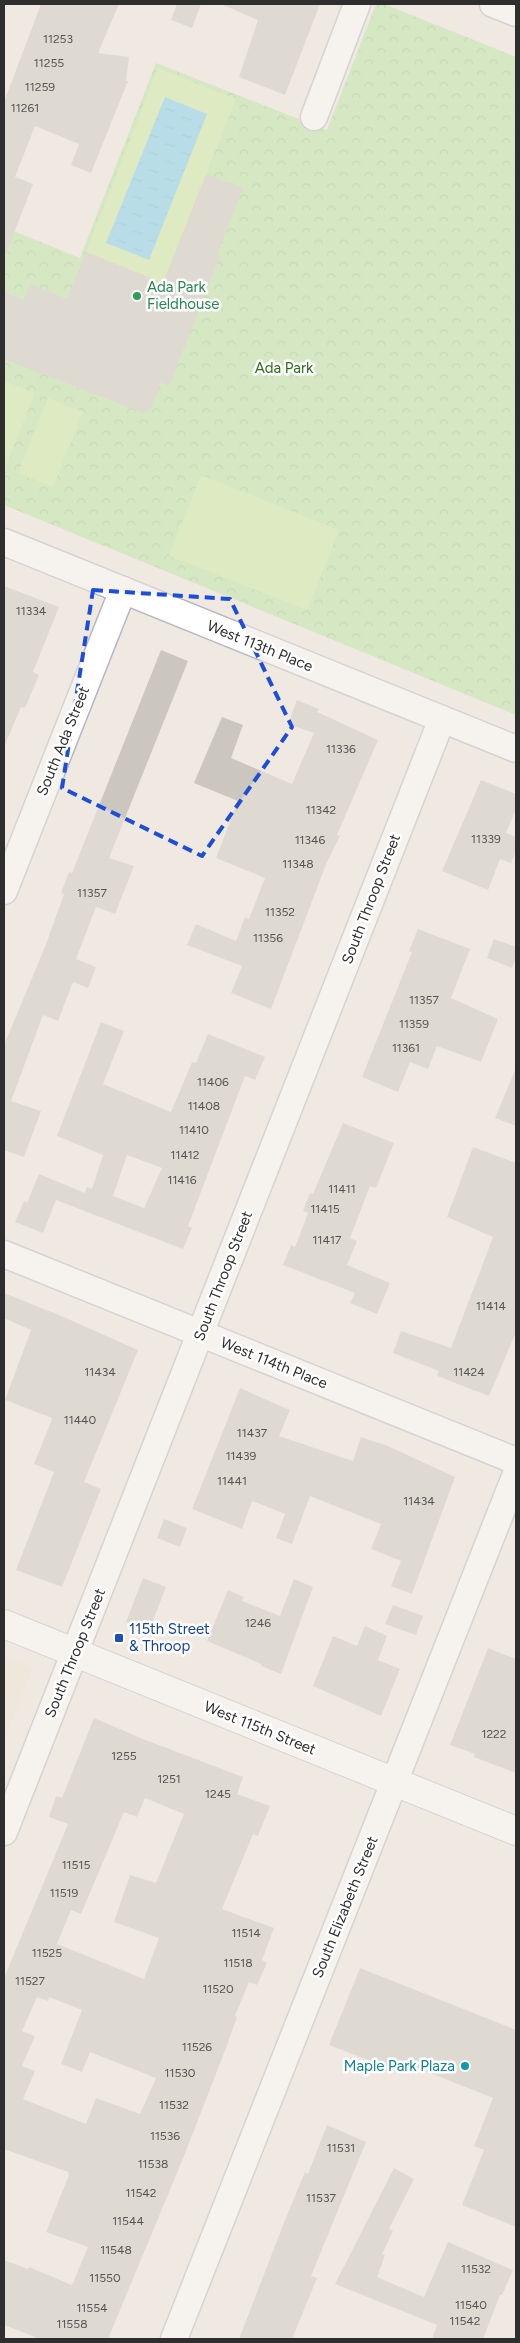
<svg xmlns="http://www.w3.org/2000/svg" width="520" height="2343" font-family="Figtree,sans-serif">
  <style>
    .education { fill: #f0e6d1 }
    .forest { fill: url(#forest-crowns) }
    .pitch { fill: #c9ec9a }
    .water { fill: url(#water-ripples) }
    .building { fill: #cbc7bf; fill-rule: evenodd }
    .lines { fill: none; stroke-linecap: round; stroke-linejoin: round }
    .minor-casing { stroke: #b4b7c1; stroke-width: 29 }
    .tertiary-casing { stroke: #b4b7c1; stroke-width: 30 }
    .minor { stroke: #fff; stroke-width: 26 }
    .tertiary { stroke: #fff; stroke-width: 28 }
    .marked { fill: none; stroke: #1d4ed8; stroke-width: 4; stroke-dasharray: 10 6; stroke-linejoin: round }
    .leisure-dot { fill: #2e9e5b; stroke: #fff; stroke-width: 2 }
    .transit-dot { fill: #1a4fb4; stroke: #fff; stroke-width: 2 }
    .culture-dot { fill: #0f9aa8; stroke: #fff; stroke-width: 2 }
    .labels { text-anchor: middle; stroke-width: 5; stroke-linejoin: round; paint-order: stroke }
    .number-label { font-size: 12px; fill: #555452 }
    .leisure-label { font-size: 15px; fill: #27864d; stroke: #fff; text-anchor: start }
    .park-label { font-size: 15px; fill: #2c6e1b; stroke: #fff }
    .street-label { font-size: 15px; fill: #2e2e2e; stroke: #fff }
    .transit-label { font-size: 15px; fill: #164399; stroke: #fff; text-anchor: start }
    .culture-label { font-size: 15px; fill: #0d838f; stroke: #fff; text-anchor: end }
  </style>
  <defs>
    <pattern id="forest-crowns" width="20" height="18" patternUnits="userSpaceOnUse" patternTransform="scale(1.25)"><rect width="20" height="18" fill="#b6e59e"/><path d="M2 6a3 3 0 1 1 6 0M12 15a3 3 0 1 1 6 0" fill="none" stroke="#9dc588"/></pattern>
    <pattern id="water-ripples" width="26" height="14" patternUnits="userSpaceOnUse" patternTransform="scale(1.25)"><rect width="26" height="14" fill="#75cff0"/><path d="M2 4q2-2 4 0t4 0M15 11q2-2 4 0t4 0" fill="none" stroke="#66b2ce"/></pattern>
  </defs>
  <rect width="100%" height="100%" fill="#efe9e1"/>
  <path class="education" d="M4 1656 33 1668 4 1741Z"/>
  <path class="forest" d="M376 4H384L516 57V715L4 505V227L80 258 156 63 327 130Z"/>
  <g class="pitch">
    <path d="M158 68 236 99 163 283 86 252Z"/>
    <path d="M4 381 35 393 5 468H4Z"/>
    <path d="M48 398 83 412 53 487 18 473Z"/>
    <path d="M201 475 339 530 307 610 169 556Z"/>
  </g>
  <path class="water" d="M165 97 207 114 149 260 106 243Z"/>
  <g class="building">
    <path d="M41 4H119L98 53 129 57 126 81H128L91 173 71 165 79 144 35 126 15 177 33 184 6 254 4 253V102Z"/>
    <path d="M177 4H201L192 28 171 20Z"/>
    <path d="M221 4H320L285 95 239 77 258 20Z"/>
    <path d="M206 174 243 188 217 254 220 256 169 386 161 382 150 410 143 413 4 359V292L24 300 30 284 67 299 86 252 163 283Z"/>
    <path d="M4 586 59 607 33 672 39 675 25 708 21 707 4 747Z"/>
    <path d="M161 650 188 661 109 858 134 866 115 914 96 907 76 959 96 967 88 988 73 982 58 1021 43 1015 11 1101 41 1111 24 1157 4 1150V1045L45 947 64 894 61 893 69 872 72 873Z"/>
    <path d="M297 700 319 709 317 712 378 740 337 835 340 836 327 862 271 1009 231 993 242 966 187 945 196 924 236 941 245 917 249 919 265 878 216 858 238 801 194 783 222 717 243 725 231 758 292 784 314 733 288 724Z"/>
    <path d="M481 780 516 794V809L506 833 516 837V851L511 863 500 859 488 890 442 871Z"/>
    <path d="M418 929 470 949 451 998 498 1019 481 1062 437 1046 428 1069 410 1062 398 1092 362 1077 412 952 409 951Z"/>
    <path d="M494 939 516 947V958L512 968 487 958Z"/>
    <path d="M101 1022 124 1031 103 1084 171 1112 192 1062 196 1063 208 1034 265 1057 255 1080 245 1076 188 1226 192 1228 183 1249 56 1200 43 1233 15 1222 24 1201 27 1203 39 1174 85 1193 87 1187 92 1189 103 1155 57 1136ZM127 1155 162 1168 144 1208 113 1196Z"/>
    <path d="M516 1068V1126L495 1118Z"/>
    <path d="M343 1123 394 1143 376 1188 370 1186 350 1238 357 1241 347 1265 390 1283 377 1314 350 1303 355 1293 283 1265 291 1245 295 1247 308 1213 303 1211 310 1193 313 1194Z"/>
    <path d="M473 1147 516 1163V1332L489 1396 437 1376 439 1371 393 1353 401 1331 451 1348 493 1237 447 1217Z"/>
    <path d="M4 1293 59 1315 138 1350 84 1482 101 1489 62 1587 16 1570 54 1472 34 1464 52 1419V1418L5 1400 31 1330 4 1318Z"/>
    <path d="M240 1388 290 1410 279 1436 353 1461 361 1437 388 1446 455 1477 412 1594 391 1586 401 1561 371 1549 381 1524 310 1496 292 1544 276 1538 285 1514 252 1501 242 1529 192 1509Z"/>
    <path d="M164 1519 187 1528 180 1547 157 1538Z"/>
    <path d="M143 1578 166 1587 149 1631 126 1622Z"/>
    <path d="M294 1579 313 1587 281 1674 261 1666V1664L207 1641 228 1590 244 1597 242 1601 280 1616Z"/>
    <path d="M393 1605 423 1616 416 1635 385 1624Z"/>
    <path d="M365 1626 387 1636 378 1660 400 1669 381 1716 313 1686 333 1636 357 1646Z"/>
    <path d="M488 1648 516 1659V1773L474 1757 475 1754 450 1745Z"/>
    <path d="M94 1718 143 1739 243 1777 237 1794 270 1806 258 1836 253 1834 222 1909 274 1928 262 1960 267 1963 257 1985 249 1982 235 2016 237 2017 226 2048 184 2156 108 2339H40L4 2325V2260L28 2269 29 2267 72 2285 88 2247 46 2232 69 2175 68 2172 4 2149V1978L68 1824 49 1817 56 1796 62 1798ZM145 1798 184 1814 156 1883 130 1875 114 1922 159 1938 144 1979 57 1944 71 1910 81 1914 124 1812 137 1817ZM37 1997 48 2001 49 1997 82 2010 61 2064 82 2072 90 2052 156 2078 140 2114 96 2098 86 2124 23 2099 35 2071 22 2066 35 2036 22 2031Z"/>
    <path d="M360 1968 516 2030V2227L462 2205 484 2150 474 2146 493 2098 400 2061 396 2071 329 2045Z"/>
    <path d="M327 2125 366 2142 311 2276 317 2278 292 2339H239L285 2220 305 2172 308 2174Z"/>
    <path d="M394 2168 414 2179 389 2229 393 2231 382 2254 385 2255 377 2277 424 2297 448 2242 513 2270 502 2295H500L483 2339H432L437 2325 335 2284Z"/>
  </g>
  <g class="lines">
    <defs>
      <g id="minor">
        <path d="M493 4 516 13"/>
        <path d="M314 117 357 4"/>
        <path d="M4 542 516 749"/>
        <path d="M4 891 123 590"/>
        <path d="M4 1254 516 1461"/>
        <path d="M4 1832 442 719"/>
        <path d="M174 2339 516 1474"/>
      </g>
      <path id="tertiary" d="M4 1624 516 1831"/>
    </defs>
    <use href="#minor" class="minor-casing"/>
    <use href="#tertiary" class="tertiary-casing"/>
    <use href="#minor" class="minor"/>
    <use href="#tertiary" class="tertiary"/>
  </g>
  <path d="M0 0H520V2343H0ZM93 590 230 599 292 727 202 856 62 788Z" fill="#efe9e1" fill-opacity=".55" fill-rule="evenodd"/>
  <path class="marked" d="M93 590 230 599 292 727 202 856 62 788Z"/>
  <circle class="leisure-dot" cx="137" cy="296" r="5"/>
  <rect class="transit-dot" x="114" y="1633" width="10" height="10" rx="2.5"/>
  <circle class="culture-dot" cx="465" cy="2066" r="5"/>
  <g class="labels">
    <g class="number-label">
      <text x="58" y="43">11253</text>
      <text x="49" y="67">11255</text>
      <text x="40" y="91">11259</text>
      <text x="25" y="112">11261</text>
      <text x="31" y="615">11334</text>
      <text x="341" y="753">11336</text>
      <text x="321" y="814">11342</text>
      <text x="486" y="843">11339</text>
      <text x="310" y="844">11346</text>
      <text x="298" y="868">11348</text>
      <text x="92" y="897">11357</text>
      <text x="280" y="916">11352</text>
      <text x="268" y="942">11356</text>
      <text x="424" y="1004">11357</text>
      <text x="414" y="1028">11359</text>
      <text x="406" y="1052">11361</text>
      <text x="213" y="1086">11406</text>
      <text x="204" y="1110">11408</text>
      <text x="194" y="1134">11410</text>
      <text x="185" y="1159">11412</text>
      <text x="182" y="1184">11416</text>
      <text x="342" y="1193">11411</text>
      <text x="325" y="1213">11415</text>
      <text x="327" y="1244">11417</text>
      <text x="491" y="1310">11414</text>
      <text x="100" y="1376">11434</text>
      <text x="469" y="1376">11424</text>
      <text x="80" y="1424">11440</text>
      <text x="252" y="1437">11437</text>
      <text x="241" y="1460">11439</text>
      <text x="232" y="1485">11441</text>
      <text x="419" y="1505">11434</text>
      <text x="258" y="1627">1246</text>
      <text x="494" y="1738">1222</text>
      <text x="124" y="1760">1255</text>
      <text x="169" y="1783">1251</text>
      <text x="218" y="1798">1245</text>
      <text x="76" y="1869">11515</text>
      <text x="64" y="1897">11519</text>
      <text x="246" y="1937">11514</text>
      <text x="47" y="1957">11525</text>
      <text x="238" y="1967">11518</text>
      <text x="30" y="1985">11527</text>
      <text x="218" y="1993">11520</text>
      <text x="197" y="2051">11526</text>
      <text x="180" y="2077">11530</text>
      <text x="174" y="2109">11532</text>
      <text x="165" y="2140">11536</text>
      <text x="341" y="2152">11531</text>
      <text x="153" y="2168">11538</text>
      <text x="141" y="2197">11542</text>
      <text x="321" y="2202">11537</text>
      <text x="128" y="2225">11544</text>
      <text x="116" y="2254">11548</text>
      <text x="476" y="2273">11532</text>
      <text x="105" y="2282">11550</text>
      <text x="471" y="2309">11540</text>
      <text x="92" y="2312">11554</text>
      <text x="465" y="2325">11542</text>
      <text x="72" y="2328">11558</text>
    </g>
    <g class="leisure-label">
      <text x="147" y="292">Ada Park<tspan x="147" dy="17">Fieldhouse</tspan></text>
    </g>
    <g class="park-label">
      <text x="284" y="373">Ada Park</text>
    </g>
    <g class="street-label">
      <text transform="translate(260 646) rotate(22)" y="5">West 113th Place</text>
      <text transform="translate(63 741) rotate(-68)" y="5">South Ada Street</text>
      <text transform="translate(371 899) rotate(-69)" y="5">South Throop Street</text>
      <text transform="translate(223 1276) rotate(-69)" y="5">South Throop Street</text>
      <text transform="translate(274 1363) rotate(22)" y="5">West 114th Place</text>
      <text transform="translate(75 1653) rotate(-68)" y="5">South Throop Street</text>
      <text transform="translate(260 1728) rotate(22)" y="5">West 115th Street</text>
      <text transform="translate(345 1907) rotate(-68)" y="5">South Elizabeth Street</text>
    </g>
    <g class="transit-label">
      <text x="129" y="1634">115th Street<tspan x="129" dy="17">&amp; Throop</tspan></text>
    </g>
    <g class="culture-label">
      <text x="455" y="2071">Maple Park Plaza</text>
    </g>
  </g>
  <rect width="520" height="2343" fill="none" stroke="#2e2e2e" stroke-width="10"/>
</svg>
